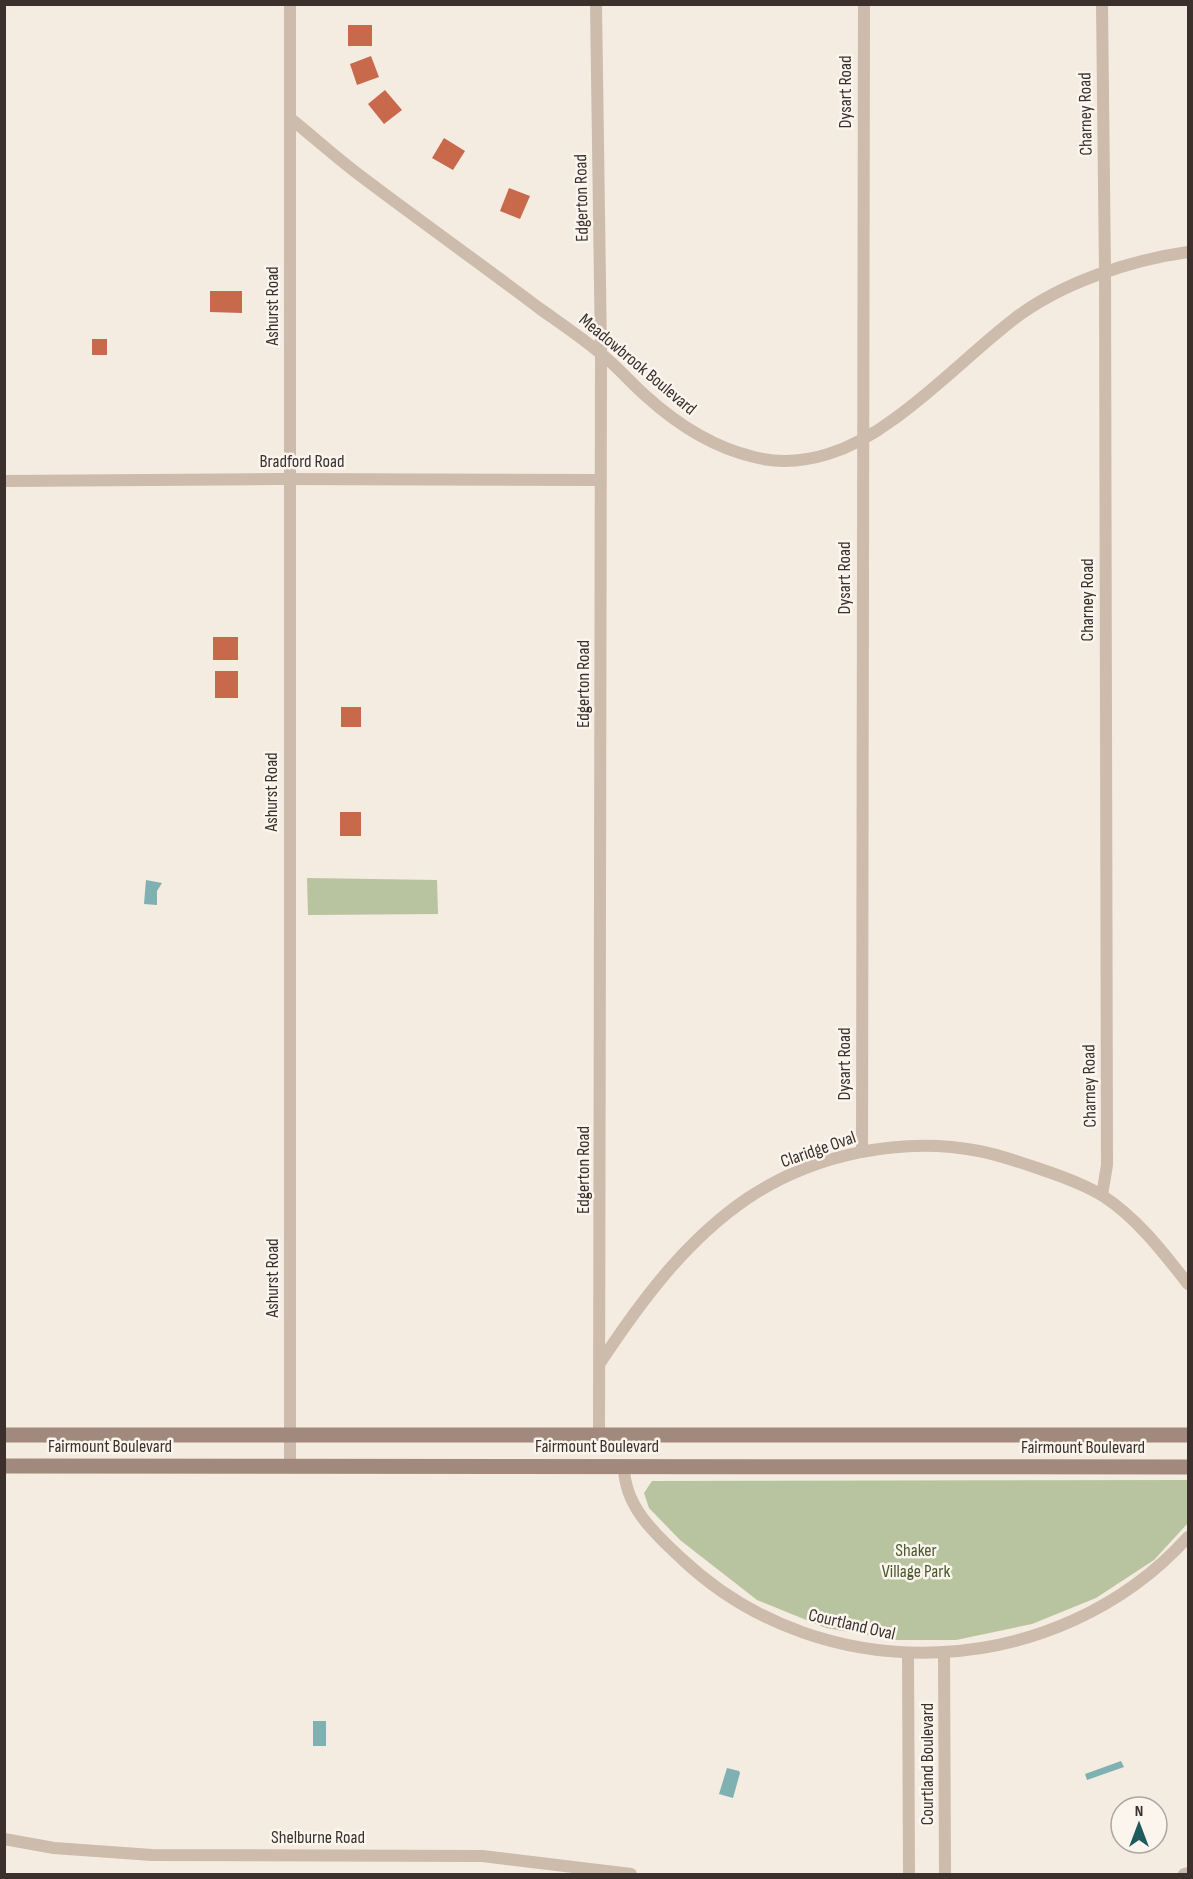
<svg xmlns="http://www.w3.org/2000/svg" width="1193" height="1879" font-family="'Sofia Sans Condensed',sans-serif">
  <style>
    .green { fill: #b8c4a0 }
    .water { fill: #7fb0b2 }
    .building { fill: #c8694b }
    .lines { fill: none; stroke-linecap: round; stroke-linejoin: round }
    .street { stroke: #cdbbac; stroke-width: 12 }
    .secondary { stroke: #a18a7d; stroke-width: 15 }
    .labels { text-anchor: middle; stroke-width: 5; stroke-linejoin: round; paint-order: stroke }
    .street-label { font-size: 18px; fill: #3b302b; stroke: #fbf5ee }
    .park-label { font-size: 18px; fill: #4a5a2e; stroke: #fbf5ee }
  </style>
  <rect width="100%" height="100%" fill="#f4ebe1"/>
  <g class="green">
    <path d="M307 878 437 880 438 914 308 915Z"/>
    <path d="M1188 1480V1523L1154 1560 1096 1598 1032 1624 956 1640H896L826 1628 757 1600 680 1540 649 1508 644 1493 652 1481Z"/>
  </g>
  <g class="water">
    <path d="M146 880 162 883 157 891V905L144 904Z"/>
    <rect x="313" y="1721" width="13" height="25"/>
    <path d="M1121 1761 1124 1767 1087 1780 1085 1774Z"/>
    <path d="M727 1768 739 1771 740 1773 733 1798 719 1794Z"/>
  </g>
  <g class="building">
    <rect x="348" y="25" width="24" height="21"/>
    <path d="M371 56 379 77 357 85 350 64Z"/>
    <path d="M385 90 402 110 384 124 368 104Z"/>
    <path d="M444 138 465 151 453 170 432 158Z"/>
    <path d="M509 188 530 196 520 219 500 211Z"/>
    <path d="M210 291H242V313L210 312Z"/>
    <rect x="92" y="339" width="15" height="16"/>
    <rect x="213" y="637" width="25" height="23"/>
    <rect x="215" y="671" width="23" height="27"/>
    <rect x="341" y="707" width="20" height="20"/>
    <rect x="340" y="812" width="21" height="24"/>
  </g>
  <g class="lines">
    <g class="street">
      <path d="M596 4 601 353 599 1435"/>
      <path d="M291 119C316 139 340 161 366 180 423 223 482 265 539 308 560 323 581 337 600 353 617 366 631 383 647 397 678 425 712 447 754 457 804 470 854 449 894 419 936 389 973 351 1014 319 1061 283 1130 260 1188 252"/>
      <path d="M4 481 276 479 600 480"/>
      <path d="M862 1152 864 4"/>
      <path d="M1102 1195 1107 1165 1105 274 1102 4"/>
      <path d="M600 1363C641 1301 686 1240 748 1198 814 1154 902 1136 979 1151 1000 1155 1020 1162 1040 1169 1061 1176 1084 1184 1103 1196 1137 1218 1163 1252 1188 1284"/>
      <path d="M290 1466V4"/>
      <path d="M624 1466C624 1506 654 1533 682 1559 824 1693 1058 1681 1188 1537"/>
      <path d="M944 1652 945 1874"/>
      <path d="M908 1653 909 1874"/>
      <path d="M4 1839 54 1848 152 1855 482 1856 631 1874"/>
      <path d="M1184 1874 1188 1873"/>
    </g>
    <g class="secondary">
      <path d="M4 1435H1188"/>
      <path d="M4 1466 1188 1467"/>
    </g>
  </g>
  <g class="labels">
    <g class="street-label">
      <text transform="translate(845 92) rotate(-90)" y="6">Dysart Road</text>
      <text transform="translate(1085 114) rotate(-91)" y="6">Charney Road</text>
      <text transform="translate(581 198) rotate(-91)" y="6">Edgerton Road</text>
      <text transform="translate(272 306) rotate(-90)" y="6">Ashurst Road</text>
      <text transform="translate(638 364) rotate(40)" y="6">Meadowbrook Boulevard</text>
      <text x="302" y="467">Bradford Road</text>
      <text transform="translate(844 578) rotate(-90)" y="6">Dysart Road</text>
      <text transform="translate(1087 600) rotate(-90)" y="6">Charney Road</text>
      <text transform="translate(583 684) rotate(-90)" y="6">Edgerton Road</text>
      <text transform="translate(271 792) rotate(-90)" y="6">Ashurst Road</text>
      <text transform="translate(844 1064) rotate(-90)" y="6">Dysart Road</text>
      <text transform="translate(1089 1086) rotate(-91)" y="6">Charney Road</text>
      <text transform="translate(818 1149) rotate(-19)" y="6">Claridge Oval</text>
      <text transform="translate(583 1170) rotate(-90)" y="6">Edgerton Road</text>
      <text transform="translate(272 1278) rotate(-90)" y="6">Ashurst Road</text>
      <text x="110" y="1452">Fairmount Boulevard</text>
      <text x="597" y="1452">Fairmount Boulevard</text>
      <text x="1083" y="1453">Fairmount Boulevard</text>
      <text transform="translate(852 1624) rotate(13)" y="6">Courtland Oval</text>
      <text transform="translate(927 1764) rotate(-90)" y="6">Courtland Boulevard</text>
      <text x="318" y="1843">Shelburne Road</text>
    </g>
    <g class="park-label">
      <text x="916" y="1556">Shaker<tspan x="916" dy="21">Village Park</tspan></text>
    </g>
  </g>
  <rect width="1193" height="1879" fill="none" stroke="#3b302b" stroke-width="12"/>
  <g transform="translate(1139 1825)"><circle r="28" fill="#fbf5ee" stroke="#aea6a0" stroke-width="1.5"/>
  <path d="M0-4.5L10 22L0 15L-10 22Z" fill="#1f5a5e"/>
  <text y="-9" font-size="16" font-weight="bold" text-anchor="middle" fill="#3b302b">N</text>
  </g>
</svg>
